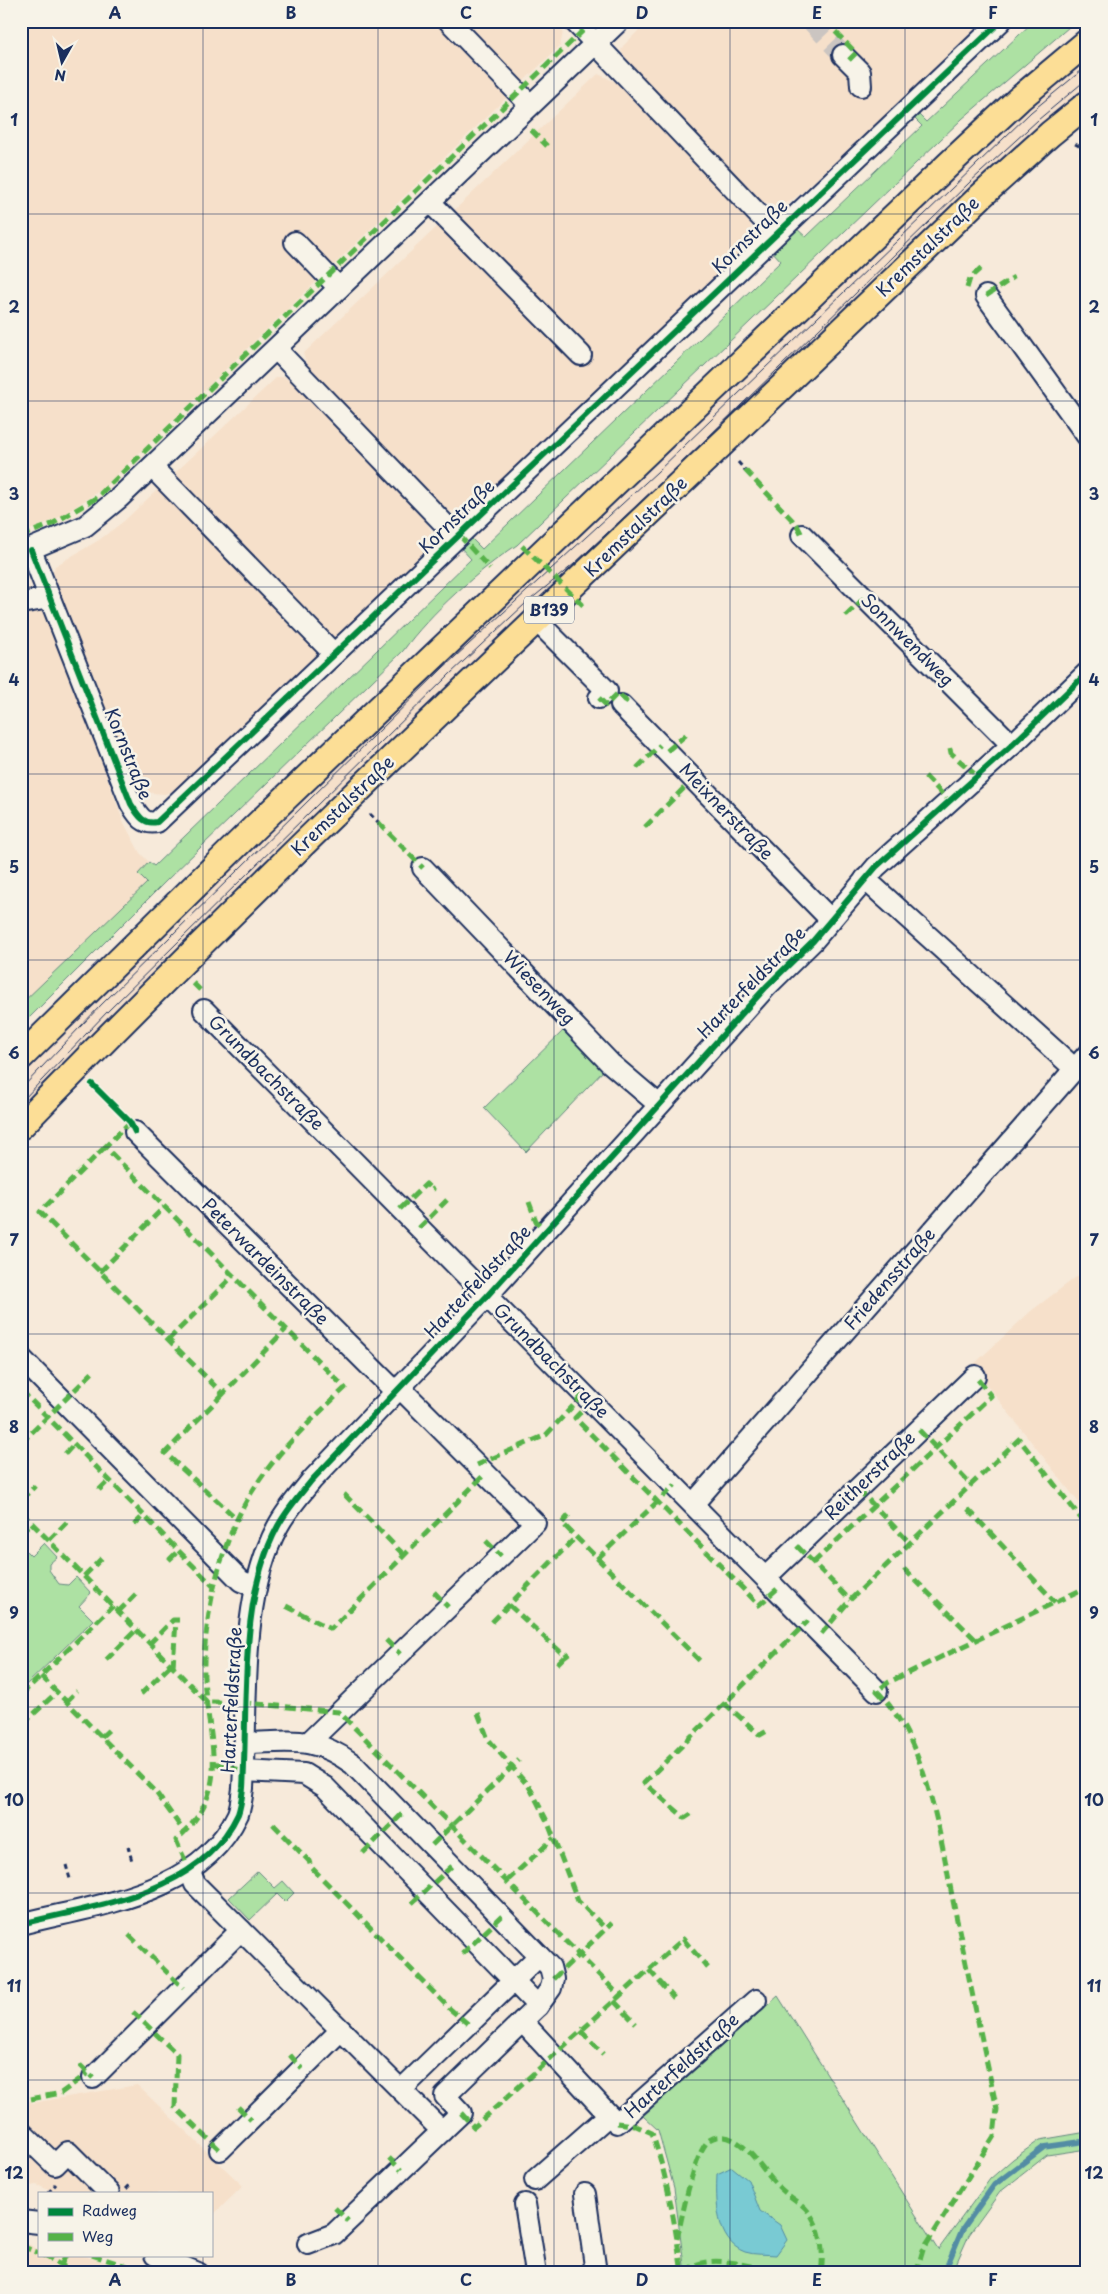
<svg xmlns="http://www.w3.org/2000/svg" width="1108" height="2294" font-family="'Playpen Sans',sans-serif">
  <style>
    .built { fill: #f6e0ca }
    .green { fill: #ade1a3; stroke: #648880 }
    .water { fill: #79cad3; stroke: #538ca4 }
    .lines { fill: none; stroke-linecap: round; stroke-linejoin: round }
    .stream { stroke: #538ca4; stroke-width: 5.5 }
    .minor-tunnel { stroke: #cbc5c1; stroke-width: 20; stroke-dasharray: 20 10; stroke-linecap: butt }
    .minor-casing { stroke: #1b2f5e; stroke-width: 24 }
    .major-casing { stroke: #1b2f5e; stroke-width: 29 }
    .path { stroke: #1b2f5e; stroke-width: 3; stroke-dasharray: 5 4; stroke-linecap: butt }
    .minor { stroke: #f7f3e8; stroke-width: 20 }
    .major { stroke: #fcde96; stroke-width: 25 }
    .tram { stroke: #1b2f5e; stroke-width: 1 }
    .quiet { stroke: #55b248; stroke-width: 5; stroke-dasharray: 10 5; stroke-linecap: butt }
    .cycleway-casing { stroke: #f7f3e8; stroke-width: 9 }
    .cycleway { stroke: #00873e; stroke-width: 6 }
    .grid { fill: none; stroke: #1b2f5e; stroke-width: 1; stroke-opacity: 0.55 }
    .labels { text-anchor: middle; stroke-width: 5; stroke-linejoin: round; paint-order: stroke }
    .shield { fill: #f7f3e8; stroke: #5d6a87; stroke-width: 1 }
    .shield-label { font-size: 16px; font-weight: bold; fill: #1b2f5e }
    .street-label { font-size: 18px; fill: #1b2f5e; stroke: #f7f3e8 }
    .neatline { fill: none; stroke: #1b2f5e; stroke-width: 2 }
    .grid-label { font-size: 16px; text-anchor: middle; font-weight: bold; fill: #1b2f5e }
  </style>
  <rect width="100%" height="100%" fill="#f7eada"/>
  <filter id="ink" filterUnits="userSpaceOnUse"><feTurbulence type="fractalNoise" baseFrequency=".02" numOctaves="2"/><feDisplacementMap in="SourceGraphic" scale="10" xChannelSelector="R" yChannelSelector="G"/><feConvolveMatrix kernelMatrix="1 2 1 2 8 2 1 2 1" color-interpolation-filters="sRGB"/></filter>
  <g filter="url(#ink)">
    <g class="built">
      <path d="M21 21H560L563 32 560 46 102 489 60 517 21 534Z"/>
      <path d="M648 21H989L800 194 791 201 777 206 760 202 625 59 621 50 623 46Z"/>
      <path d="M1087 53V92L1044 127 21 1113V1076L94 997 955 169Z"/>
      <path d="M598 74 620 84 747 215 751 227 749 241 742 252 475 507 464 512 449 511 438 503 308 367 303 354Z"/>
      <path d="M277 377H284L295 383 425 519 431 531V544L428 551 178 789 165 794 152 793 140 788 130 775 58 586 53 572 55 566 99 540 124 521Z"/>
      <path d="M21 577 25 579 58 642 123 821 140 853 167 880 21 1026Z"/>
      <path d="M1087 1269V1513L972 1366 1031 1311Z"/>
      <path d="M137 2085 243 2186 211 2217V2193H56L37 2185 21 2187V2092L32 2103Z"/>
      <path d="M28 2244 39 2250V2255H50L59 2260 62 2255H81L143 2273H24L23 2251Z"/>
    </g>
    <g class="green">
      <path d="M1034 21H1076L962 119 517 545C480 569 429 614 403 651L167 880 21 1026V1004L147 883 138 874 149 862 154 866 471 559 460 547 471 538 482 549 781 261 772 251 796 228 806 237 922 126 912 116 916 112 926 122Z"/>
      <path d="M567 1027 606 1068 526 1152 484 1108Z"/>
      <path d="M44 1543 57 1557 49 1564V1570L59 1584 68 1585 76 1577 91 1593 79 1606 93 1620 22 1689 21 1546 31 1556Z"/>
      <path d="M258 1871 275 1888 283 1881 294 1893 285 1902 277 1894 250 1920 229 1898Z"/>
      <path d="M778 1996 938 2250 990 2179 1013 2159 1040 2140 1087 2132V2149L1047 2155 1000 2192 969 2235 952 2273H685L674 2188 658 2130 643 2116Z"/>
    </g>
    <path class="water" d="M732 2167 748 2180 760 2211 780 2225 787 2240 776 2255C767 2254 754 2255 745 2252 715 2241 716 2200 717 2174Z"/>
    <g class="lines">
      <path class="stream" d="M944 2273 962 2230 994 2185 1044 2147 1087 2141"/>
      <path class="minor-tunnel" d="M811 21 843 55"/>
      <defs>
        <g id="minor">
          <path d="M449 21 530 105"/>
          <path d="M574 21 776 233"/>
          <path d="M843 55 860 72 861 86"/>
          <path d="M430 202 581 355"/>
          <path d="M295 242 339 288"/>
          <path d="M986 296 1087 436"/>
          <path d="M276 349 457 537"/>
          <path d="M152 467 334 654"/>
          <path d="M802 535 1012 745"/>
          <path d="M31 550 131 804C138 815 143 825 157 822L1001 21"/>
          <path d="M21 553 85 526 119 498 619 21"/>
          <path d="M21 603 50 598"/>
          <path d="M537 621 607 691 599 698"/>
          <path d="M621 705 831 920"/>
          <path d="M423 868 610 1063 658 1104"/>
          <path d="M865 879 1075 1069"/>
          <path d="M204 1010 877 1691"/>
          <path d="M135 1132 396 1392"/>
          <path d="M21 1358 241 1581 256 1587"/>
          <path d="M694 1503 1087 1055"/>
          <path d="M766 1577 975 1376"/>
          <path d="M309 1742 535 1523 400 1388"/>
          <path d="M245 1743C292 1742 313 1735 353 1764L550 1967 553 1979 551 1988 538 2006 445 2096 461 2113 442 2131"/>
          <path d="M244 1771 304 1774 325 1787 538 2006"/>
          <path d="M189 1869 195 1884 442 2131 334 2234 308 2244"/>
          <path d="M21 1924C98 1904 200 1895 238 1814 241 1806 242 1796 243 1788 248 1706 238 1599 278 1526 287 1509 300 1495 312 1480L487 1296 766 987 813 941 876 867 1012 745 1087 673"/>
          <path d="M522 2021 609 2115"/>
          <path d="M93 2078 241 1930"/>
          <path d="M401 2090 539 1956"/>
          <path d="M21 2132 55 2165 68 2152 109 2193"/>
          <path d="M220 2150 341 2030"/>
          <path d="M535 2180 609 2115 617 2123 756 2000"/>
          <path d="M585 2194 596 2273"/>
          <path d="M525 2204 536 2273"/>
          <path d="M21 2221 39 2223"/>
          <path d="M155 2255 198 2273"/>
        </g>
        <g id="major">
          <path d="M21 1057 254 828 949 164 1019 99 1087 42"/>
          <path d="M21 1126C331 806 661 506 981 196L1050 134 1087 104"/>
        </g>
      </defs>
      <use href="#minor" class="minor-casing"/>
      <use href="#major" class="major-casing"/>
      <g class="path">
        <path d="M1075 144 1087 150"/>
        <path d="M738 462 745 470"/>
        <path d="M370 814 378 822"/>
        <path d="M128 1846 132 1861"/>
        <path d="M66 1865 70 1879"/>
        <path d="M126 2189 132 2183"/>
        <path d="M48 2193 56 2184"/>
      </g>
      <use href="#minor" class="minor"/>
      <use href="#major" class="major"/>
      <g class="tram">
        <path d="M21 1089 101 1005 444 667 657 472 1031 112 1087 66"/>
        <path d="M21 1102 108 1011 450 674 525 604 574 564 664 480 969 183 1038 120 1087 79"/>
      </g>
      <g class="quiet">
        <path d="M667 21 673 27"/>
        <path d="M825 21 856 53 849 60"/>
        <path d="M531 130 547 146"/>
        <path d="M967 288 970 278 983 266"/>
        <path d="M986 296 1014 277"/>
        <path d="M745 470 797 525 802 535"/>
        <path d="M459 535 490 569"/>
        <path d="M21 536 52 524 96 498 593 21"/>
        <path d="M522 546 586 608"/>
        <path d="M846 616 865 597"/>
        <path d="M599 698 606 705 618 693 626 701 621 705"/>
        <path d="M950 748 951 753 977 776"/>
        <path d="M667 751 688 733"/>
        <path d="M637 768 660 745"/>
        <path d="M925 776 949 801"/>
        <path d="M378 822 423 868"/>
        <path d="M645 827 693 779"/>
        <path d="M193 983 203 993"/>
        <path d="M129 1121 130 1122 105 1147 345 1388C276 1453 237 1492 214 1587"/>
        <path d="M105 1147 40 1212 223 1394 286 1329"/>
        <path d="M529 1202 536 1221 545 1231"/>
        <path d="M400 1209 426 1184 432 1190 434 1188"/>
        <path d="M419 1228 447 1200"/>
        <path d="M100 1272 164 1207"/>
        <path d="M168 1340 233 1276"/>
        <path d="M21 1390 214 1587C208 1616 203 1647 204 1678 208 1743 234 1789 176 1840L189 1869"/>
        <path d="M223 1394 165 1453 236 1518"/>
        <path d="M591 1401 575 1418 759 1605 777 1589"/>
        <path d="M919 1430 971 1485"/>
        <path d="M21 1443 94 1371"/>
        <path d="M65 1454 74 1444"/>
        <path d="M477 1465 546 1435 584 1394"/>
        <path d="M858 1489 910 1543"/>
        <path d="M99 1490 109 1480"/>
        <path d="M344 1494 404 1555"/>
        <path d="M21 1500 35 1486"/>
        <path d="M968 1509 1055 1602"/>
        <path d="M21 1512 207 1702 247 1703 339 1712 620 1996"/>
        <path d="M569 1515 562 1523 700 1661"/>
        <path d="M134 1525 144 1515"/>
        <path d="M21 1533 31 1524"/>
        <path d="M49 1540 69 1520"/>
        <path d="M486 1541 501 1556"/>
        <path d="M797 1546 850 1600"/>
        <path d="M597 1559 675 1485"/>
        <path d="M169 1560 178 1551"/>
        <path d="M813 1563 991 1396 975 1376"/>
        <path d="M904 1569 976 1640"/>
        <path d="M84 1576 104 1556"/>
        <path d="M434 1592 448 1607"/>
        <path d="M509 1605 565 1656 569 1653"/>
        <path d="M286 1606 331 1629 485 1474"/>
        <path d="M118 1612 139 1591"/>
        <path d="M492 1622 576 1537"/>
        <path d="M821 1634 850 1600 1019 1439 1087 1526"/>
        <path d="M386 1640 400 1654"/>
        <path d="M149 1644 173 1620H179"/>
        <path d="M106 1660 136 1630"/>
        <path d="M557 1664 565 1656"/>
        <path d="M173 1667 176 1620"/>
        <path d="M41 1676 155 1791 185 1833"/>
        <path d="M141 1694 171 1665"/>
        <path d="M21 1695 113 1606"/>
        <path d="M66 1702 77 1691"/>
        <path d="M724 1703 760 1735 767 1731"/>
        <path d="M21 1710 23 1724 21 1725"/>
        <path d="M478 1713 488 1739 530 1788 548 1823 578 1901 606 1929"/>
        <path d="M23 1724 57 1692"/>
        <path d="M101 1737 112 1727"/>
        <path d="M214 1763 244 1771"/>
        <path d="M691 1814 685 1818 644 1783 808 1621"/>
        <path d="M273 1824 309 1861 311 1867 450 2009 468 2024"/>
        <path d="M432 1845 519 1760"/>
        <path d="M363 1853 402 1814"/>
        <path d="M507 1881 554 1838"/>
        <path d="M412 1903 452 1866"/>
        <path d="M129 1935 183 1988"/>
        <path d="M462 1954 502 1916"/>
        <path d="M649 1970 674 1998"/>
        <path d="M553 1979 612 1923"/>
        <path d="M614 2001 636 2024"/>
        <path d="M133 2012 177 2054 175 2107 220 2150"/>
        <path d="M581 2031 603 2054"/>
        <path d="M290 2055 302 2069"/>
        <path d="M80 2065 93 2078"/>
        <path d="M31 2099 61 2093 88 2073"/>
        <path d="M238 2107 251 2120"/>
        <path d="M461 2113 474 2127 683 1939 708 1968"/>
        <path d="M617 2123 634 2125 652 2133C668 2179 675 2225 682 2273"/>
        <path d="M389 2158 401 2170"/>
        <path d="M335 2208 348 2221"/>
        <path d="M677 2239C682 2218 693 2156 708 2141 716 2134 728 2136 737 2142 757 2155 768 2180 787 2194 796 2201 806 2206 812 2217 822 2234 824 2254 821 2273"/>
        <path d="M21 2246 39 2253"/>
        <path d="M43 2255 75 2273"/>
        <path d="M92 2255 149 2273"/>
        <path d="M61 2265 66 2255"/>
        <path d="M685 2273C702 2250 754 2267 777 2273"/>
        <path d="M916 2273 923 2250 994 2136 997 2109C983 2046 970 1983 957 1920 941 1847 931 1746 877 1691L889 1682 1087 1587"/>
      </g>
      <defs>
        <g id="cycleway">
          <path d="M31 550 131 804C138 815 143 825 157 822L1001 21"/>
          <path d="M92 1084 130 1122 135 1132"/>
          <path d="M21 1924C98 1904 200 1895 238 1814 241 1806 242 1796 243 1788 248 1706 238 1599 278 1526 287 1509 300 1495 312 1480L487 1296 766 987 813 941 876 867 1012 745 1087 673"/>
        </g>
      </defs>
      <use href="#cycleway" class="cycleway-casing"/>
      <use href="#cycleway" class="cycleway"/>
    </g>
  </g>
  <path class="grid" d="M203 21V2193M378 21V2273M554 21V2273M730 21V2273M905 21V2273M21 214H1087M21 401H1087M21 587H1087M21 774H1087M21 960H1087M21 1147H1087M21 1334H1087M21 1520H1087M21 1707H1087M21 1893H1087M21 2080H1087M203 2255V2273"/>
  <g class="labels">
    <rect class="shield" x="524" y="596.5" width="50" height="27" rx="4"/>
    <g class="shield-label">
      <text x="549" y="616">B139</text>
    </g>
    <g class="street-label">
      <text transform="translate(750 237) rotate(-44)" y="6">Kornstraße</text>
      <text transform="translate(928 247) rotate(-44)" y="6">Kremstalstraße</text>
      <text transform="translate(457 517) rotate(-44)" y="6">Kornstraße</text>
      <text transform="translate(636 527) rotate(-44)" y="6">Kremstalstraße</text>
      <text transform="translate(907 640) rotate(45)" y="6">Sonnwendweg</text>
      <text transform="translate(128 754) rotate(68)" y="6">Kornstraße</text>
      <text transform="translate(343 806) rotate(-44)" y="6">Kremstalstraße</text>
      <text transform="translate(726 812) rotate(46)" y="6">Meixnerstraße</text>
      <text transform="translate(752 983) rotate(-46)" y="6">Harterfeldstraße</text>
      <text transform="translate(539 988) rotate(46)" y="6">Wiesenweg</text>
      <text transform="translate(266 1073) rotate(45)" y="6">Grundbachstraße</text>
      <text transform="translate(265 1262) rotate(45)" y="6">Peterwardeinstraße</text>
      <text transform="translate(890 1279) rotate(-49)" y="6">Friedensstraße</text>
      <text transform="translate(478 1282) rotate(-47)" y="6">Harterfeldstraße</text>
      <text transform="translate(551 1361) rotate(45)" y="6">Grundbachstraße</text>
      <text transform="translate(870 1476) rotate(-44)" y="6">Reitherstraße</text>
      <text transform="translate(232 1700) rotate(-87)" y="6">Harterfeldstraße</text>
      <text transform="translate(682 2066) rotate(-42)" y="6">Harterfeldstraße</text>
    </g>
  </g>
  <rect width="1108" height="2294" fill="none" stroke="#f7f3e8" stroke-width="55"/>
  <rect x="38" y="2192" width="175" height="65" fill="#f7f3e8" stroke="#9fa5b1"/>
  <rect x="48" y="2208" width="25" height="8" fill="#00873e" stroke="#9fa5b1"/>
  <text x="82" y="2216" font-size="15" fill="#1b2f5e">Radweg</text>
  <rect x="48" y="2233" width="25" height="8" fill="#55b248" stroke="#9fa5b1"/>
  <text x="82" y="2242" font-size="15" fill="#1b2f5e">Weg</text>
  <g transform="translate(62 62) rotate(188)" stroke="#f7f3e8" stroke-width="4" paint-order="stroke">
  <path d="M0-4L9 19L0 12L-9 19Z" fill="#1b2f5e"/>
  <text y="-8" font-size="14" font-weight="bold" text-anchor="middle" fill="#1b2f5e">N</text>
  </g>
  <rect x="28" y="28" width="1052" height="2238" class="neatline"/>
  <g class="grid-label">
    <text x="115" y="19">A</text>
    <text x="291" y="19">B</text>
    <text x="466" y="19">C</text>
    <text x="642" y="19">D</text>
    <text x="817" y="19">E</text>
    <text x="993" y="19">F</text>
    <text x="14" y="126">1</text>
    <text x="1094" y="126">1</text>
    <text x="14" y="313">2</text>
    <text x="1094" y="313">2</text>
    <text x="14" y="500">3</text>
    <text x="1094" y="500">3</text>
    <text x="14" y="686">4</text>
    <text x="1094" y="686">4</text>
    <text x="14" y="873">5</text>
    <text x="1094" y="873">5</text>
    <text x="14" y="1059">6</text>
    <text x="1094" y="1059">6</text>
    <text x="14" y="1246">7</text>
    <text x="1094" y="1246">7</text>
    <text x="14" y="1433">8</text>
    <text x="1094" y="1433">8</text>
    <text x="14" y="1619">9</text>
    <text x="1094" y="1619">9</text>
    <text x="14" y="1806">10</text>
    <text x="1094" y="1806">10</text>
    <text x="14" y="1992">11</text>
    <text x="1094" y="1992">11</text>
    <text x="14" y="2179">12</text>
    <text x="1094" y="2179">12</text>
    <text x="115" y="2286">A</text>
    <text x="291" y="2286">B</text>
    <text x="466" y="2286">C</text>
    <text x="642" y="2286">D</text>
    <text x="817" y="2286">E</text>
    <text x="993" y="2286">F</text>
  </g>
</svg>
